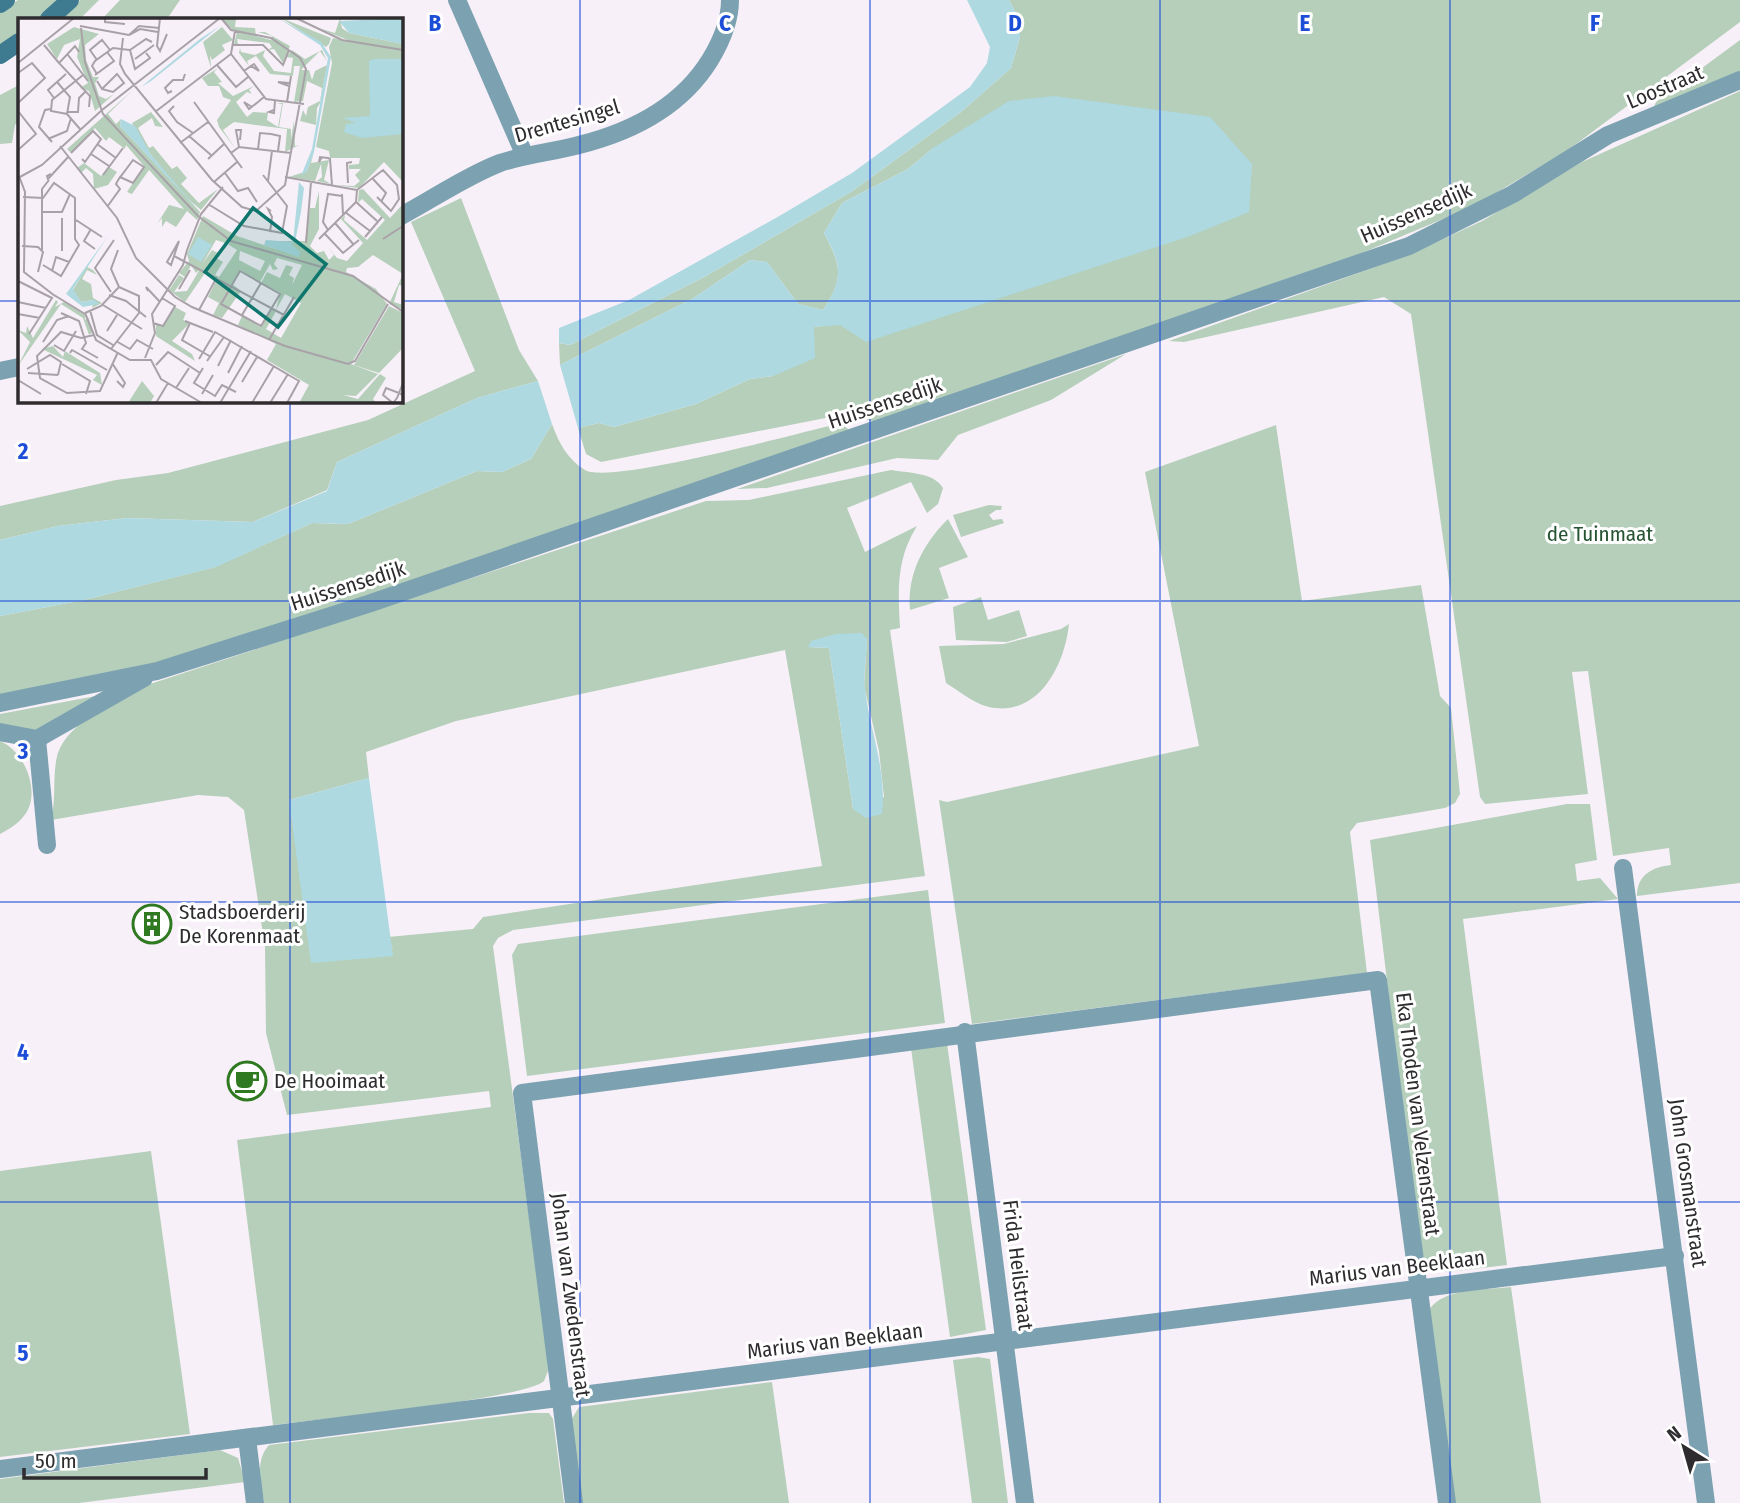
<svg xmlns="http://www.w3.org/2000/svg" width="1740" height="1503" font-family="'Fira Sans Condensed',sans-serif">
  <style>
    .green { fill: #b5cfba; fill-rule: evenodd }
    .water { fill: #aed9e1 }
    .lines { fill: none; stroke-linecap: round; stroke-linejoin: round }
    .street { stroke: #7ca2b2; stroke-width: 18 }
    .secondary { stroke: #3e7b91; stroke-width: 18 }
    .grid { fill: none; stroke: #1d4ed8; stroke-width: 2; stroke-opacity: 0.55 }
    .labels { text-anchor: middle; stroke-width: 6; stroke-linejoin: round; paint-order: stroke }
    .street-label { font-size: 21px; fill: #2f2c2f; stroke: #fff }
    .park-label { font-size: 21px; fill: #265433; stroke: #fff }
    .poi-label { font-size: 21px; fill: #2f2c2f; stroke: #fff; text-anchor: start }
    .inset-road { fill: none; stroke: #a8a2a8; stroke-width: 2 }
    .view { fill: #0f766e; fill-opacity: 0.15; stroke: #0f766e; stroke-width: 3.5 }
    .inset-edge { fill: none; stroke: #2f2c2f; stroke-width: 3.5 }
    .grid-label { font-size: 23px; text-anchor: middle; font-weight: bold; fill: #1d4ed8; stroke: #fff; stroke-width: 6; stroke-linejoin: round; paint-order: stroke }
  </style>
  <rect width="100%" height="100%" fill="#f8f0f8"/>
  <g class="green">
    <path d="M18 0H60L38 19H19V33L0 46V12Z"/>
    <path d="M80 0H99L80 19H61Z"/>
    <path d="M120 0H180L167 19H102Z"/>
    <path d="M1009 0H1740V22L1568 150 1474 206 1326 268 876 423 851 413 601 462 586 454 578 428 599 423 614 427 696 404 750 379 773 376 814 327 840 324 933 148 908 169 842 203 824 233C842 267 844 278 823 310L798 304 767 262 750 260 692 299 560 365 559 343 570 345 706 276 851 192 961 112 1011 68 1020 37V21Z"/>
    <path d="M1740 40V72L1653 110 1656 102Z"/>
    <path d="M19 85V120L15 125 12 143 0 144V95Z"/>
    <path d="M1740 91V883L1637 896C1637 875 1652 867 1671 865L1669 848 1613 856 1588 671 1572 672 1588 794 1485 804 1480 797 1411 314 1384 297 1184 342 1169 341 1406 256 1482 221 1582 162Z"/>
    <path d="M461 198 519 350 538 381 477 398 337 462 327 490 253 522 127 518 58 526 0 540V506L116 480 168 473 368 420 475 371 411 222Z"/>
    <path d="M1126 354 1051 400 958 435 938 460 897 458 767 488 737 489Z"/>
    <path d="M841 423 849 430 368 604 152 665 0 695V616L84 600 215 567 312 523 348 524 477 471 502 472 531 459 552 424C559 443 567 459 585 470 610 485 802 432 841 423Z"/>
    <path d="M1276 425 1302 601 1421 585 1440 696 1451 708 1460 794 1455 803 1445 808 1357 823 1350 832 1367 973 972 1024 939 800 947 802 1199 746 1145 472Z"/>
    <path d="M891 470C907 473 934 472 943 488L938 504 927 513 911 482 847 508 865 552 917 526C896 559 898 591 900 628L890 630 925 876 513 930 498 938 493 946 547 1352 548 1371 544 1381C524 1399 314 1420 273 1425L237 1140 491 1107 489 1091 287 1115 266 1033 265 947 244 810 228 797 198 795 51 820C56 800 53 781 56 761 62 723 114 704 144 686L706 501 749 500ZM867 639 864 686 879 751 884 797 853 809 829 648 808 647ZM785 650 822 866 483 917 473 929 388 937 393 949 289 800 369 778 366 752 456 721Z"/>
    <path d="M989 505 1002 506 1001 510H996L989 515 993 520 1002 519 1004 523 961 537 953 515Z"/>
    <path d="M948 519 968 557 939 568 949 598 910 610C907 574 923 544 948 519Z"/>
    <path d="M981 597 988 620 1019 610 1027 636 1007 642 956 640 953 607Z"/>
    <path d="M1069 624C1065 664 1039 718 989 707 973 703 959 691 946 683L939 646 1004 644 1061 629Z"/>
    <path d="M101 695 33 732 0 729V714Z"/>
    <path d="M0 741C25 751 43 795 23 817 18 824 7 830 0 834Z"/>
    <path d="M1567 804H1590L1597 860 1575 864 1577 881 1600 878 1618 899 1463 919 1507 1265 1447 1272 1427 1271 1421 1262 1370 840Z"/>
    <path d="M928 890 945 1023 527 1076 512 955 518 944Z"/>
    <path d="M947 1043 986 1330 950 1337 911 1048Z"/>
    <path d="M151 1151 190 1434 0 1457V1171Z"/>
    <path d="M1511 1287 1541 1503H1455L1429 1310C1444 1287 1486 1290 1511 1287Z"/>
    <path d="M978 1357 990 1359 1008 1503H972L953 1360Z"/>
    <path d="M772 1382 789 1503H581L571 1420 579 1407Z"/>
    <path d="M529 1413H549L553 1419 564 1503H264C262 1483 254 1462 269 1445Z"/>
    <path d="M220 1450 238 1458 245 1482 79 1503H0V1479Z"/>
  </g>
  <g class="water">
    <path d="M967 0H1009L1020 21V37L1011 68 961 112 851 192 706 276 570 345 559 343V328L629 300 781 215 852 173 970 87 987 63 990 47Z"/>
    <path d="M1054 96 1210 117 1252 164 1249 212 1190 236 866 342 840 325 814 327 815 358 773 376 750 379 696 404 614 427 599 423 578 428 560 365 692 299 750 260 767 262 798 304 823 310C844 278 842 266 824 233L842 203 908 169 933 148 1009 101Z"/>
    <path d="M538 381 552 424 531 459 502 472 477 471 348 524 312 523 216 567 84 600 0 616V540L58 526 127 518 253 522 327 491 337 462 477 398Z"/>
    <path d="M862 633 867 639C867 655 863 674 865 689 870 731 887 770 882 814L866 818 853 809 829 648 808 647 811 641 836 634Z"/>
    <path d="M369 778 393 956 311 963 289 800Z"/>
  </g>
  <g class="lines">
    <g class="street">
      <path d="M457 0 525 156"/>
      <path d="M401 216C433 199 466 176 500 163 526 154 553 152 579 145 631 132 681 107 710 60 721 42 730 22 730 0"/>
      <path d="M0 371 19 367"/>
      <path d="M0 703 157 671 368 604 1409 246 1513 194 1608 135 1740 80"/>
      <path d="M0 732 37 739 144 678"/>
      <path d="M37 739 47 845"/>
      <path d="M1623 868 1706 1503"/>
      <path d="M965 1032 1025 1503"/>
      <path d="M247 1438 255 1503"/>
      <path d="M0 1469 1675 1256"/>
      <path d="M574 1503 522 1093 1378 980 1447 1503"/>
    </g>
    <g class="secondary">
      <path d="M0 4 6 0"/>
      <path d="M49 19 70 0"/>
      <path d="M0 55 19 42"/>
    </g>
  </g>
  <path class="grid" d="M290 0V19M580 0V1503M870 0V1503M1160 0V1503M1450 0V1503M0 301H19M401 301H1740M290 401V1503M0 601H1740M0 902H1740M0 1202H1740"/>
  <defs>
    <symbol id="building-ring" viewBox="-11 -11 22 22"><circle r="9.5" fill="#fff" stroke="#2f7a21" stroke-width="1.5"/><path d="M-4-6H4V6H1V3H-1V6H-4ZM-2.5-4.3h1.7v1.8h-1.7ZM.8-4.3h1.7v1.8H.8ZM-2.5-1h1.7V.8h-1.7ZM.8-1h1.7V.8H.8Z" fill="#2f7a21"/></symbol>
    <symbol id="cafe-ring" viewBox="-11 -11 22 22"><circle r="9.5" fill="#fff" stroke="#2f7a21" stroke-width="1.5"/><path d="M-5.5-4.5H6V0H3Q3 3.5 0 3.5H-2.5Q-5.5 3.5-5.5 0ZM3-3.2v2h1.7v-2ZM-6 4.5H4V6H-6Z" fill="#2f7a21"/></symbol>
  </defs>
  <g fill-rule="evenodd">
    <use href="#building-ring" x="130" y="902" width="44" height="44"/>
    <use href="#cafe-ring" x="225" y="1059" width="44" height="44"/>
  </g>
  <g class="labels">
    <g class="street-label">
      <text transform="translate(1665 87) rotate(-23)" y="7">Loostraat</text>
      <text transform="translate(567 121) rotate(-16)" y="7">Drentesingel</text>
      <text transform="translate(1416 213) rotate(-24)" y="7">Huissensedijk</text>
      <text transform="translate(885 403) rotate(-19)" y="7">Huissensedijk</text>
      <text transform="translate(348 586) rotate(-18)" y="7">Huissensedijk</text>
      <text transform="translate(1418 1114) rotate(83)" y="7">Eka Thoden van Velzenstraat</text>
      <text transform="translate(1688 1183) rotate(82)" y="7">John Grosmanstraat</text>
      <text transform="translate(1018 1265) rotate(83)" y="7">Frida Heilstraat</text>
      <text transform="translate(1397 1268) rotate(-7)" y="7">Marius van Beeklaan</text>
      <text transform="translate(571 1295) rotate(83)" y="7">Johan van Zwedenstraat</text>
      <text transform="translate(835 1341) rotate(-7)" y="7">Marius van Beeklaan</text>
    </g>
    <g class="park-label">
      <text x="1600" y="541">de Tuinmaat</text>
    </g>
    <g class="poi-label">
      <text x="179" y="919">Stadsboerderij<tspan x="179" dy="24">De Korenmaat</tspan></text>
      <text x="274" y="1088">De Hooimaat</text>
    </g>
  </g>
  <g transform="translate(18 18)">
    <rect width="385" height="385" fill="#f8f0f8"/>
    <path d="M208 0H218L217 9 237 10 238 18 253 22 254 18 240 14H247L272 28 265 45 256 31 250 32 254 29 251 25 219 21 220 26H216L219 14 237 16 215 12 205 3ZM263 0 313 20 311 26 308 29ZM322 0 324 10 331 15 385 26V164L366 144 341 170 316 167 336 168 342 163 337 157 343 151H331V147L341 146 342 140H312L311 133 298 129 314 45 311 29 315 20 337 25 300 10 351 25 317 15ZM56 9 81 16 67 27 68 42 75 59H81L77 65 81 78 88 81 96 76 77 93 71 73 62 70 70 65 59 39 62 21 46 27 39 41 29 26ZM204 9 215 22 204 27 207 32 194 42 192 37 193 50 185 24ZM222 30 223 34 237 37 247 32 245 38 256 53 273 55 275 40 268 39 274 32 287 41 304 32 309 43 302 33 283 52H291L294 62 297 53 309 47 302 85 299 90 298 107 282 103 285 92 288 98 290 89 302 83 304 70 289 63 285 83 276 84 282 48H276L275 58 252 56 238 38 229 43 231 48 221 35ZM200 50 196 54 204 64 200 65 215 78 236 68 231 72 234 76 229 74 218 84 229 99 235 94 250 95 249 102 260 109 264 86 258 85H265L261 109 273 111V121L276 103 277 128 281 127 267 134 269 111 216 104 205 112 217 130 201 109 199 102 213 82 205 79 201 68H190L184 60ZM116 71 90 96 98 106 103 101 102 108 159 169 133 137 114 105 133 94 145 109 137 108 134 100 120 110 131 130 135 128 154 151 159 148 169 160 163 166 181 185 200 171 183 192 169 180 182 194 179 202 169 193 158 209 148 203 144 209V200L139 206 151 187 166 191 131 152 114 176 109 174 126 148 108 127 107 131 91 119 88 123 77 110 53 135 49 131ZM296 134 293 145 311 142 306 162 313 166 299 163 304 159 303 146 297 163 271 159 289 153ZM66 145 83 158 91 149 99 154 90 167 76 171 75 156 68 150 63 155 59 150ZM345 171 372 200 385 186V268L381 267 376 284 385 287V292L371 286 385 256 355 237 340 249 329 250 328 254 358 271 369 286 333 346 360 356 338 378 325 377 340 381 362 356 368 360 355 381 358 385H281L291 367 249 342 258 326 220 307 224 298 243 309 253 291 258 293 248 311 263 320 283 285 267 276 258 292 262 275 243 265 249 254 262 260 268 247 275 249 271 257 276 260 274 267 284 247 259 240 256 246 260 251 255 252 252 246 242 264 222 252 214 266 223 273 204 300 195 297 201 285 190 279 199 261 187 255 167 284 151 272 161 257 166 260 156 274 169 273 182 251 178 255 173 247 167 259 161 255 171 243 169 236 185 198 219 218 258 231V225L247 224V223H287L292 190H297L301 173V211L292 228 299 235 306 233 311 242 316 237 309 228 319 240 329 243 345 225 323 201 327 197 326 202 349 222 367 202 344 181 340 185 341 172ZM198 222 210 226 212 222 211 227 219 232 201 259 179 247 197 257 205 244 198 240 200 235 194 232 185 245ZM222 233 247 243 242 253 221 242ZM69 249 75 252 79 257 69 252 64 261 73 266 75 280 84 285 74 290 76 282 63 284 55 272ZM38 282 40 284 37 289 46 284 67 297V302L70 299 75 314 71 317 65 300 43 286 0 348 12 324 0 312 8 315 9 308 15 320ZM371 288 385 295V330L361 355 336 347ZM157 289 168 295 165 302 172 305 154 323 174 336 177 343 138 318V306L144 309ZM35 328 45 339 47 333 82 355 84 367 75 362 79 357 24 331ZM124 363 136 378 132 385H110Z" fill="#b5cfba" fill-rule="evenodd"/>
    <path d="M260 0 303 24 313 39 296 134 289 153 283 158 294 131 310 40 302 27ZM385 0V26L331 15 321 3ZM202 8 133 63 123 69 182 21ZM356 41H385V116L344 120 326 114 328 106 338 105 325 100 352 98 351 43ZM103 101 117 108 133 137 182 194 102 108ZM281 164 286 170 283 194 277 224 273 226 282 234 281 239 246 227 248 222 275 224ZM90 218 55 271 63 284 76 282 81 286 65 289 48 276ZM180 219 194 227 183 244 170 236Z" fill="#aed9e1"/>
    <path class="inset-road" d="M87 0V4L107 6M142 0 139 28 142 33 149 16M278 0 324 22 385 32M62 8 111 17M63 10 67 44 85 96 180 198 213 223 335 258 385 294M140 14 122 11 111 17 121 8 141 10M105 20 102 46 107 56 194 162 224 189 238 193 267 167 288 51 282 40 253 20 213 12 203 0M26 27 41 45M214 27H245L265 47 271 32M112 32 117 51 132 40 128 35M112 32 128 21 134 24M61 34 57 28 41 45 72 78 71 89M213 36 248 81 286 86M50 37 70 63M117 41 136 27M79 42 72 32 84 22 92 32M0 45 56 0M199 47 218 69 230 59M226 53 233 48 241 53 236 46 233 48M0 55 14 45 27 60 0 85M79 56 74 48 77 43 95 30 112 32M77 57 96 43 89 34M79 63 84 71 99 56 106 65 95 74 84 71M39 64 52 79 49 96M271 68 260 64 271 65M154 73 150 75 147 70 155 62H165L167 56M36 80 30 72 48 56M176 84 224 150M269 84 273 58M156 88 151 93 159 104 175 115M234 89 226 84 231 91 240 84 246 79M33 91 27 92 21 109 34 124M256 92 251 94 256 95 257 83M0 93 18 116 0 132M50 94H60L61 80 67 74M137 94 213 36 217 13M55 103 62 111 49 96 33 93 34 82 65 57M171 118 193 137M30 121 49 113 53 100M162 125 190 104M79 126 98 140M42 128 99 200 118 240 157 279 174 289 267 328 330 346 337 343 370 286M221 129 218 112H223L222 122M240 131 242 115 253 116 262 118 260 133M53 135 75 113 83 121 67 144 64 141M213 135 221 129 273 135M73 136 91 148M304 139 301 144 302 139 310 140 312 141 314 167M190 141 206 126M207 155 220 173 230 170 239 184M33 156 29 158 30 161 51 138M85 157 105 130M1 158 7 174 6 254 37 278M267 159 339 172M0 160 24 147 84 92 202 0M355 161 368 175 363 184M250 163 254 133M196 164 219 144M330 165 329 145 334 144M339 172 365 152 379 167 381 181 373 193 359 179M324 176 325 197M5 179 25 180 36 165 57 180V221L61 227 43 258 25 247M338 184 359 203M190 186 226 208 264 215 269 188 245 157M89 189 102 171 98 166 99 164 102 159 103 158 115 142 126 149 115 165 102 159M25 194H44L52 176M327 194 352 213M58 202 84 219M317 205 336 227M73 211 66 223 77 231M310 212 305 204 310 176 324 178M252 214 254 199 250 191 253 193M307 216 325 235 341 222M347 219 364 199M301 221 338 184 339 172M365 221 385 208M288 225 293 164M4 228 20 229 25 234 20 254M24 232V171L31 162M100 232 93 251 101 269M169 232 183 196 205 169M44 233V200M156 238 153 247 149 244 161 223 156 238 266 297M34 253 38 239 51 244M222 253 262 276 243 308 203 286ZM0 263 34 280 11 316M161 271 172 252M130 273 128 269 142 284M93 274 77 250 96 222M36 277 67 296M91 277 108 283 128 299M0 284 28 290M85 287 124 311M72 292 79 317 95 327M181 292 199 259M43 295 61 303 68 325 64 331 80 340M67 295 78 322 112 342H133L143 361 184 385M67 295 83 288 101 269 121 278V295L93 331M0 296 22 300M224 297 243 265M96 302 89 313 99 297M167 303 195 314M135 305 145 308 157 288 144 280M172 305 164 322 193 339M76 317 63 320 43 314 19 338 22 360 49 375 82 373 100 334M251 322 276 279M98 323 112 331 119 322 135 331M25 324 39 302 51 298M36 327 46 333 58 313M52 335 54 332 89 352M127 340 137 315 134 296 165 247 169 232M181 341 197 314 281 363 269 385M189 343 206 319M94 345 107 365 105 369 99 363M44 346 72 363 68 376M138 347 150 334 182 355M200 348 213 322M185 350 176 365 197 378 204 367 218 374M9 351 32 337 43 344 40 357M10 355 40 357M210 355 224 328M0 362 23 376M224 364 239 339M385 365 379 380 375 385 365 377 368 370 381 375 385 377M158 370 171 350M184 376 195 357M138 385 150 365M202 385 233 333M234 385 256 348M252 385 270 356"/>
    <path class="view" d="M235 190 308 246 260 309 187 254Z"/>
    <rect width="385" height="385" class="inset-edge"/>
  </g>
  <g class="grid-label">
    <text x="435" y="31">B</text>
    <text x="725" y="31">C</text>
    <text x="1015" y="31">D</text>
    <text x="1305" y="31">E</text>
    <text x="1595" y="31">F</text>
    <text x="23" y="459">2</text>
    <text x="23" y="759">3</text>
    <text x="23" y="1060">4</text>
    <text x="23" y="1361">5</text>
  </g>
  <g transform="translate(1684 1447) rotate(323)" stroke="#ffffff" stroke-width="5" paint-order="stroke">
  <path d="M0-5L12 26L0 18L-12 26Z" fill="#2f2c2f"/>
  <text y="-10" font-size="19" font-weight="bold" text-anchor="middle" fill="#2f2c2f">N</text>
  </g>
  <path d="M24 1468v10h182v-10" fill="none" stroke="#2f2c2f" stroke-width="3.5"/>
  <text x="35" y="1468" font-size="21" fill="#2f2c2f" stroke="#ffffff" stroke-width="5" paint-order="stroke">50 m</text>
</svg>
